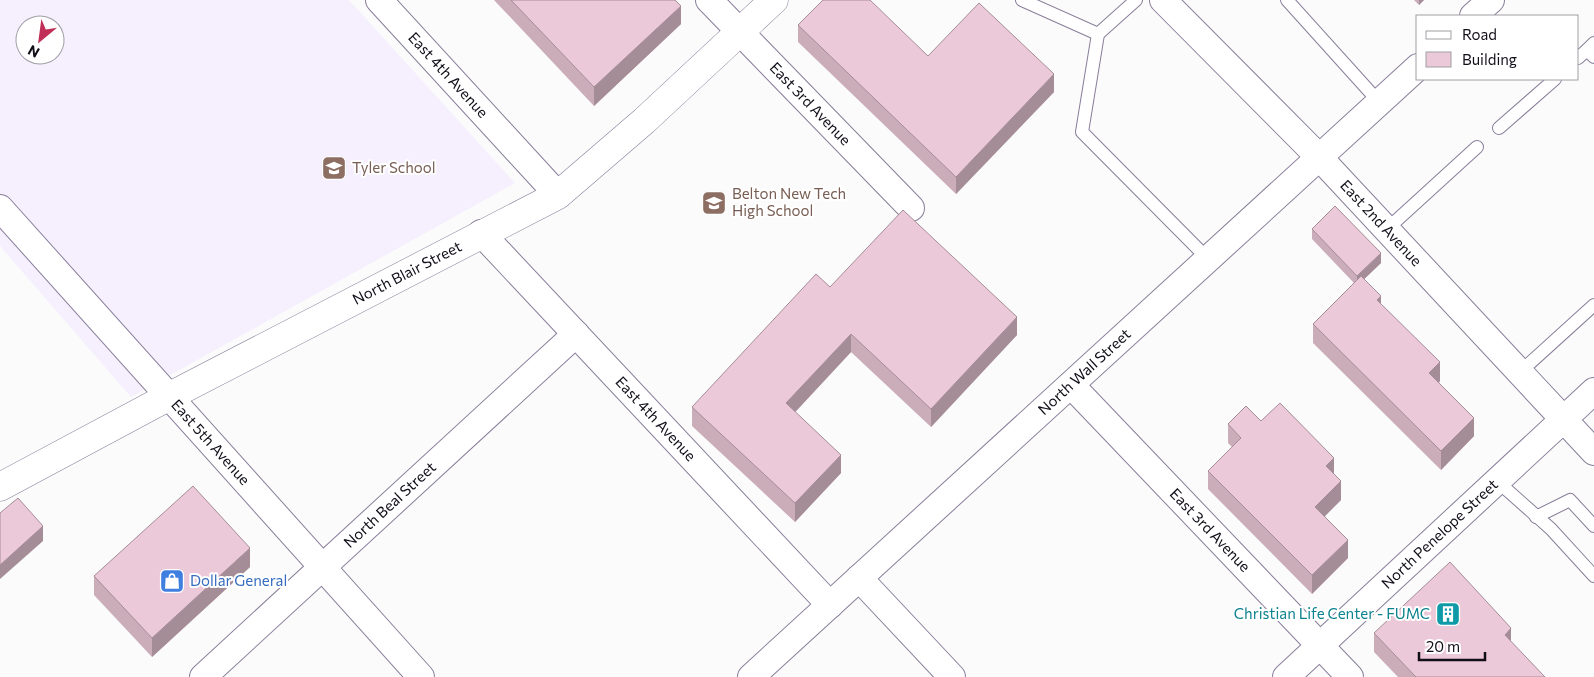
<svg xmlns="http://www.w3.org/2000/svg" width="1594" height="677" font-family="Commissioner,sans-serif">
  <style>
    .built { fill: #f5effe; fill-rule: evenodd }
    .lines { fill: none; stroke-linecap: round; stroke-linejoin: round }
    .lane-casing { stroke: #897e9a; stroke-width: 14 }
    .street-casing { stroke: #897e9a; stroke-width: 28 }
    .secondary-casing { stroke: #897e9a; stroke-width: 29 }
    .lane { stroke: #fff; stroke-width: 12 }
    .street { stroke: #fff; stroke-width: 26 }
    .secondary { stroke: #fff; stroke-width: 28 }
    .wall { fill: #cbadba }
    .shaded-wall { fill: #a58d97 }
    .building { fill: #ecc9d8; stroke: #a58d97 }
    .labels { text-anchor: middle; stroke-width: 4; stroke-linejoin: round; paint-order: stroke }
    .street-label { font-size: 15px; fill: #120e18; stroke: #fff }
    .education-label { font-size: 15px; fill: #785e54; stroke: #fff; text-anchor: start }
    .shop-label { font-size: 15px; fill: #366cbe; stroke: #fff; text-anchor: start }
    .culture-label { font-size: 15px; fill: #0d838f; stroke: #fff; text-anchor: end }
  </style>
  <rect width="100%" height="100%" fill="#fbfbfb"/>
  <path class="built" d="M0 0H349L515 183 131 397 0 246ZM25 25H55V55H25Z"/>
  <g class="lines">
    <defs>
      <g id="lane">
        <path d="M1022 0 1098 34 1136 0"/>
        <path d="M1287 0 1379 102"/>
        <path d="M1098 34 1082 132 1208 259"/>
        <path d="M1594 43 1587 50 1594 57"/>
        <path d="M1578 58 1587 50"/>
        <path d="M1499 128 1555 79"/>
        <path d="M1386 230 1477 147"/>
        <path d="M1519 373 1594 305"/>
        <path d="M1497 481 1551 529 1594 576"/>
        <path d="M1536 517 1570 500 1594 526"/>
      </g>
      <g id="street">
        <path id="s1" d="M379 0 558 195"/>
        <path id="s2" d="M709 0 911 208"/>
        <path id="s3" d="M1163 0 1319 157 1594 452"/>
        <path d="M1473 16 1491 0"/>
        <path id="s4" d="M0 208 421 677"/>
        <path id="s5" d="M481 233 830 605"/>
        <path id="s6" d="M1071 385 1350 677"/>
        <path d="M859 578 952 677"/>
        <path id="s7" d="M203 677 576 334"/>
        <path id="s8" d="M751 677 1418 67"/>
        <path id="s9" d="M1286 677 1594 391"/>
      </g>
      <g id="secondary">
        <path id="s10" d="M0 487 168 397 558 195 644 121 774 0"/>
      </g>
    </defs>
    <use href="#lane" class="lane-casing"/>
    <use href="#street" class="street-casing"/>
    <use href="#secondary" class="secondary-casing"/>
    <use href="#lane" class="lane"/>
    <use href="#street" class="street"/>
    <use href="#secondary" class="secondary"/>
  </g>
  <g class="wall">
    <path d="M494 0H675L681 24 594 106Z"/>
    <path d="M1414 0H1424L1419 5Z"/>
    <path d="M798 25 928 56 1054 92 956 194 798 42Z"/>
    <path d="M1312 229 1381 263 1364 279 1381 305 1440 381 1439 383 1474 436 1441 470 1313 343V324L1354 283 1312 239Z"/>
    <path d="M830 287 1017 335 931 427 851 352 795 412 841 473 795 522 692 426V407Z"/>
    <path d="M1261 421 1334 474 1341 500 1325 516 1348 558 1312 594 1208 489V471L1232 447 1228 443V424Z"/>
    <path d="M250 567 152 657 94 595V576Z"/>
    <path d="M1374 633 1511 642 1545 677H1398L1374 652Z"/>
  </g>
  <g class="shaded-wall">
    <path d="M1419 0H1424L1419 5Z"/>
    <path d="M681 6V24L594 106V87Z"/>
    <path d="M1054 74V92L956 194V177Z"/>
    <path d="M1381 253V263L1357 286V276Z"/>
    <path d="M1381 296V315L1377 300Z"/>
    <path d="M1017 317V335L931 427V409Z"/>
    <path d="M851 334V352L786 422V403Z"/>
    <path d="M1440 362V381L1429 392V373Z"/>
    <path d="M1474 418V436L1441 470V451Z"/>
    <path d="M841 455V473L795 522V503Z"/>
    <path d="M1334 458V477L1326 466Z"/>
    <path d="M1341 481V500L1315 526V507Z"/>
    <path d="M43 526V541L0 579V565Z"/>
    <path d="M1348 540V558L1312 594V575Z"/>
    <path d="M250 548V567L152 657V638Z"/>
    <path d="M1511 628V647L1505 635Z"/>
  </g>
  <g class="building">
    <path d="M511 0H675L681 6 594 87Z"/>
    <path d="M823 0H870L928 56 979 3 1054 74 956 177 798 25Z"/>
    <path d="M1335 206 1381 253 1357 276 1312 229Z"/>
    <path d="M903 210 1017 317 931 409 851 334 786 403 841 455 795 503 692 407 816 274 830 287Z"/>
    <path d="M1361 276 1381 296 1377 300 1440 362 1429 373 1474 418 1441 451 1313 324Z"/>
    <path d="M1280 403 1334 458 1326 466 1341 481 1315 507 1348 540 1312 575 1208 471 1241 438 1228 424 1246 406 1261 421Z"/>
    <path d="M193 486 250 548 152 638 94 576Z"/>
    <path d="M18 498 43 526 0 565V513Z"/>
    <path d="M1450 562 1511 628 1505 635 1545 677H1416L1374 633Z"/>
  </g>
  <defs>
    <symbol id="school-square" viewBox="-11 -11 22 22"><rect x="-9" y="-9" width="18" height="18" rx="4" fill="#8d6e63" stroke="#fff"/><path d="M0-5L7-2L0 1L-7-2ZM-4 1L0 2.5L4 1V4Q0 6-4 4Z" fill="#fff"/></symbol>
    <symbol id="shop-square" viewBox="-11 -11 22 22"><rect x="-9" y="-9" width="18" height="18" rx="4" fill="#3f7fe0" stroke="#fff"/><path d="M-5-2.5h2.3a2.7 3.5 0 0 1 5.4 0H5L5.5 6h-11ZM-1.5-2.5h3a1.5 2.3 0 0 0-3 0Z" fill="#fff"/></symbol>
    <symbol id="building-square" viewBox="-11 -11 22 22"><rect x="-9" y="-9" width="18" height="18" rx="4" fill="#0f9aa8" stroke="#fff"/><path d="M-4-6H4V6H1V3H-1V6H-4ZM-2.5-4.3h1.7v1.8h-1.7ZM.8-4.3h1.7v1.8H.8ZM-2.5-1h1.7V.8h-1.7ZM.8-1h1.7V.8H.8Z" fill="#fff"/></symbol>
  </defs>
  <g fill-rule="evenodd">
    <use href="#school-square" x="320" y="154" width="28" height="28"/>
    <use href="#school-square" x="700" y="189" width="28" height="28"/>
    <use href="#shop-square" x="158" y="567" width="28" height="28"/>
    <use href="#building-square" x="1434" y="600" width="28" height="28"/>
  </g>
  <g class="labels">
    <g class="street-label">
      <text dy="5" stroke="none"><textPath href="#s1" startOffset="102">East 4th Avenue</textPath></text>
      <text dy="5" stroke="none"><textPath href="#s2" startOffset="145">East 3rd Avenue</textPath></text>
      <text dy="5" stroke="none"><textPath href="#s3" startOffset="312">East 2nd Avenue</textPath></text>
      <text dy="5" stroke="none"><textPath href="#s10" startOffset="460">North Blair Street</textPath></text>
      <text dy="5" stroke="none"><textPath href="#s8" startOffset="452">North Wall Street</textPath></text>
      <text dy="5" stroke="none"><textPath href="#s5" startOffset="255">East 4th Avenue</textPath></text>
      <text dy="5" stroke="none"><textPath href="#s4" startOffset="315">East 5th Avenue</textPath></text>
      <text dy="5" stroke="none"><textPath href="#s7" startOffset="254">North Beal Street</textPath></text>
      <text dy="5" stroke="none"><textPath href="#s6" startOffset="201">East 3rd Avenue</textPath></text>
      <text dy="5" stroke="none"><textPath href="#s9" startOffset="210">North Penelope Street</textPath></text>
    </g>
    <g class="education-label">
      <text x="352" y="173">Tyler School</text>
      <text x="732" y="199">Belton New Tech<tspan x="732" dy="17">High School</tspan></text>
    </g>
    <g class="shop-label">
      <text x="190" y="586">Dollar General</text>
    </g>
    <g class="culture-label">
      <text x="1430" y="619">Christian Life Center - FUMC</text>
    </g>
  </g>
  <rect x="1416" y="15" width="162" height="65" fill="#ffffff" stroke="#a09fa3"/>
  <rect x="1426" y="31" width="25" height="8" fill="#ffffff" stroke="#a09fa3"/>
  <text x="1462" y="40" font-size="15" fill="#120e18">Road</text>
  <rect x="1426" y="52" width="25" height="15" fill="#ecc9d8" stroke="#a09fa3"/>
  <text x="1462" y="65" font-size="15" fill="#120e18">Building</text>
  <g transform="translate(40 40) rotate(209)"><circle r="24" fill="#ffffff" stroke="#a09fa3"/>
  <path d="M0-4L9 19L0 12L-9 19Z" fill="#bf2f57"/>
  <text y="-8" font-size="14" font-weight="bold" text-anchor="middle" fill="#120e18">N</text>
  </g>
  <path d="M1419 652v8h66v-8" fill="none" stroke="#120e18" stroke-width="2.5"/>
  <text x="1426" y="652" font-size="15" fill="#120e18" stroke="#ffffff" stroke-width="4" paint-order="stroke">20 m</text>
</svg>
